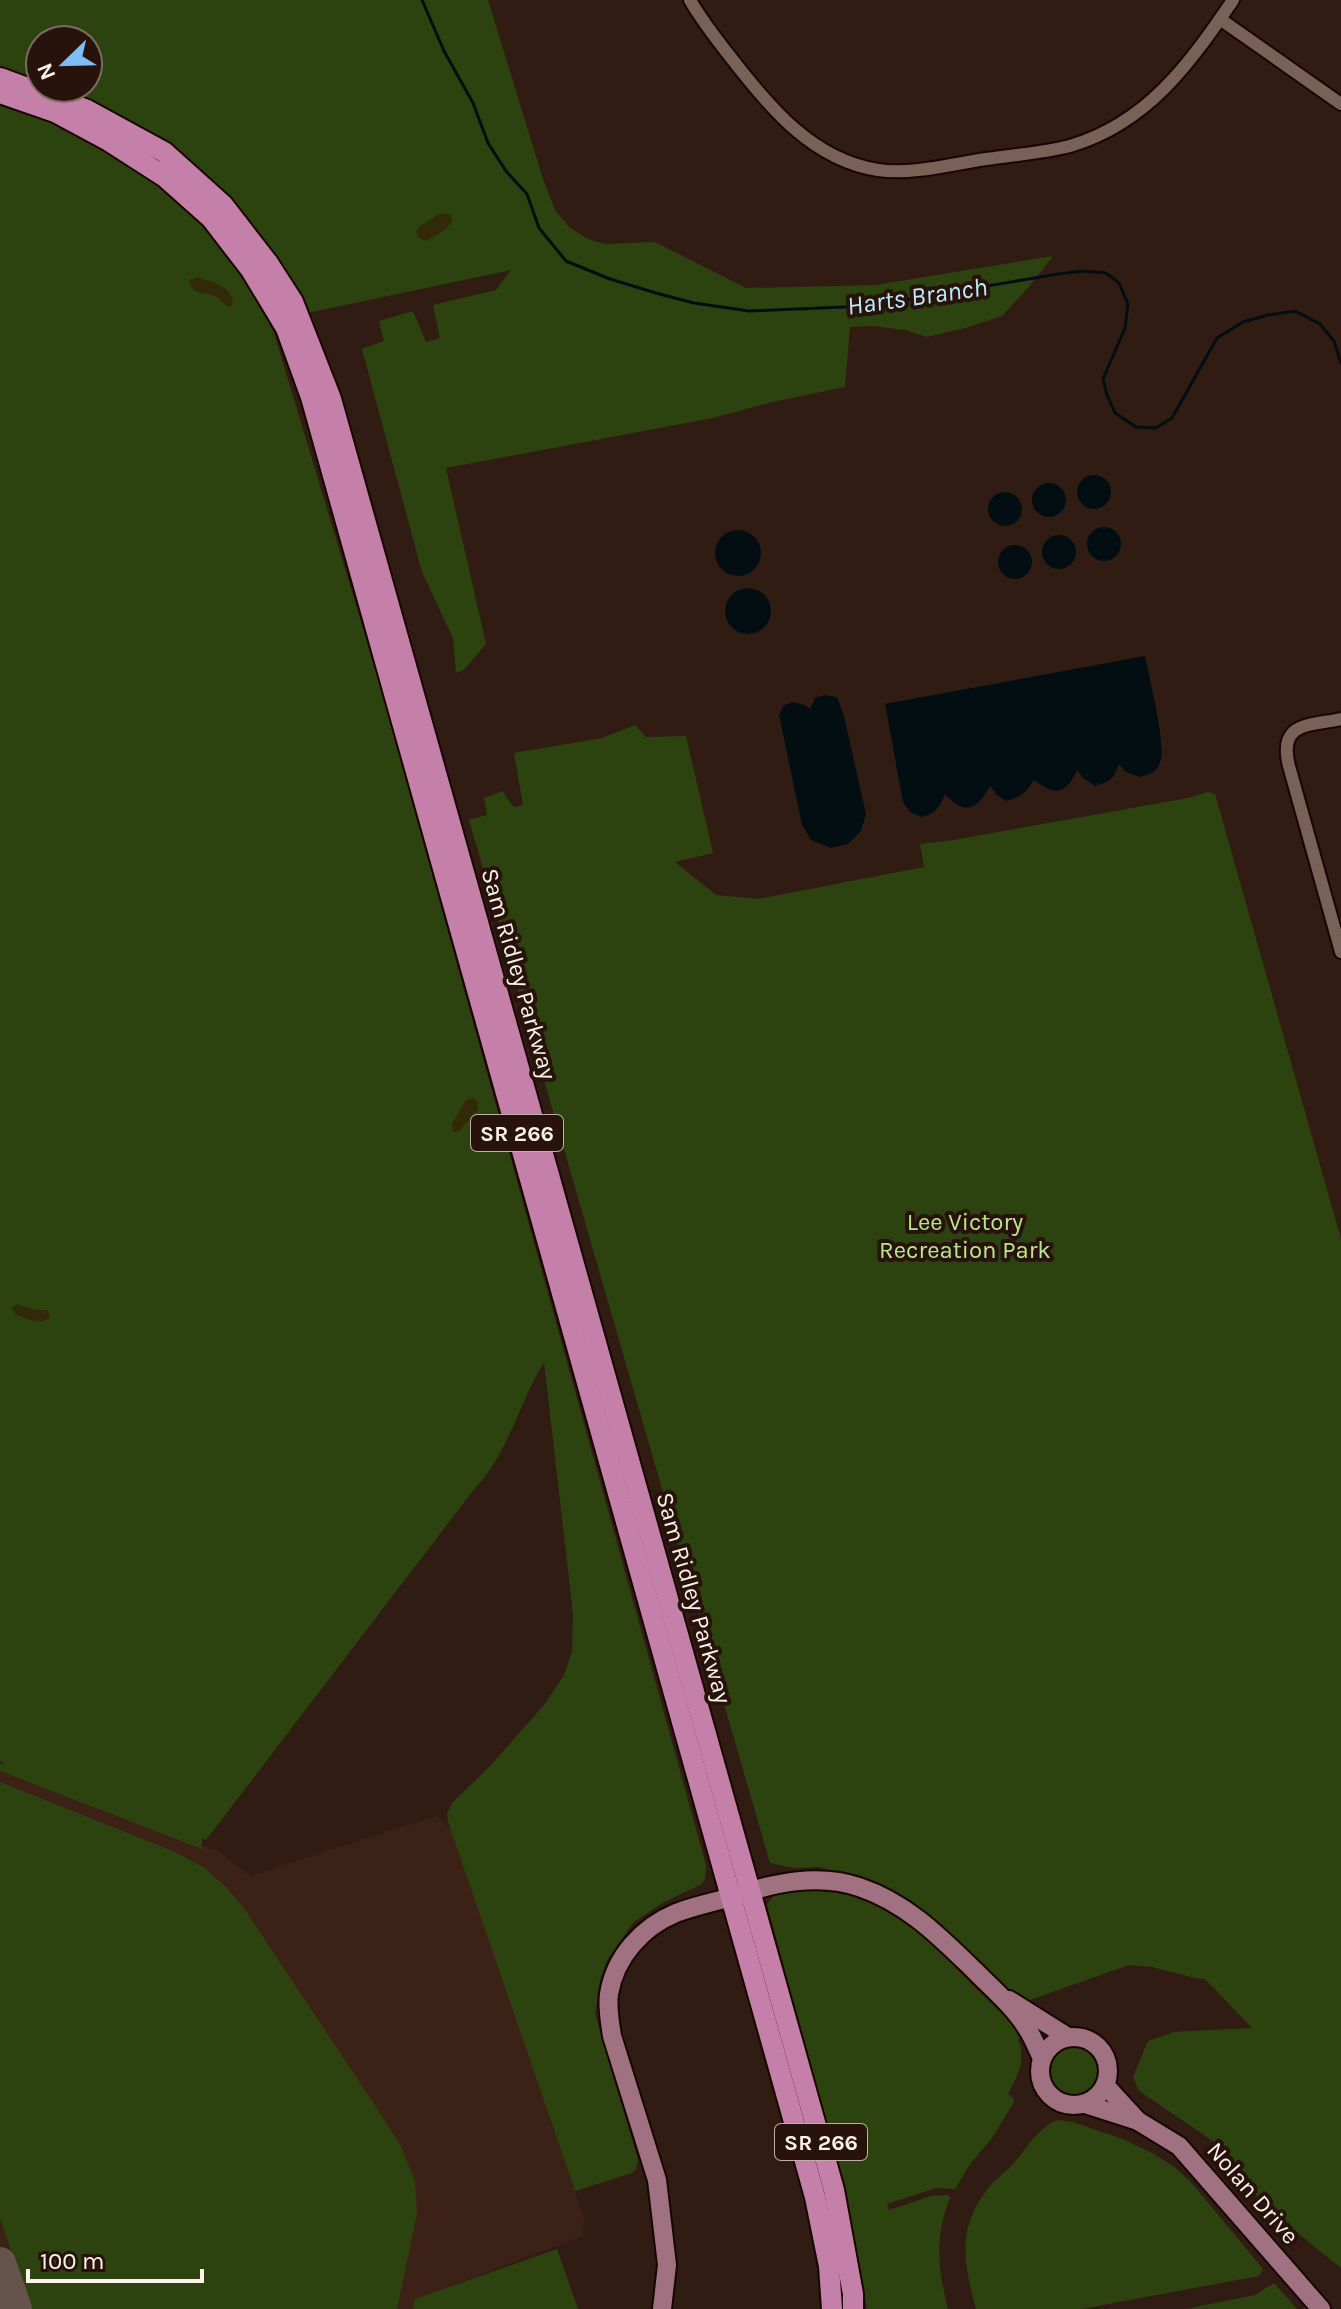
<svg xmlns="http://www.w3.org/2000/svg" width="1341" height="2309" font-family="Karla,sans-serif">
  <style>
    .built { fill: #3c2116 }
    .green { fill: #2d430f; fill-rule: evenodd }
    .sand { fill: #312908 }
    .water { fill: #030e12 }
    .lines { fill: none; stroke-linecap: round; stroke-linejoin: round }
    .stream { stroke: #030e12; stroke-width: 3 }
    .taxiway { stroke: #66544c; stroke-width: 32 }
    .street-casing { stroke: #180602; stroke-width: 16 }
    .secondary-casing { stroke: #180602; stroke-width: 22 }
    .primary-casing { stroke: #180602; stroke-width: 24 }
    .street { stroke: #7a6157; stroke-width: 12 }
    .secondary { stroke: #a07181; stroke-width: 18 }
    .primary { stroke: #c580aa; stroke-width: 20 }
    .labels { text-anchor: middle; stroke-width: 8; stroke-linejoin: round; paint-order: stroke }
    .shield { fill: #27130b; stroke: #beafa9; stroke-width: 2 }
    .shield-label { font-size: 22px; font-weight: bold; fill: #fef2ed }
    .street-label { font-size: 24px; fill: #fef2ed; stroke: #27130b }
    .park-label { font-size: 24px; fill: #bae887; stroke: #27130b }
    .water-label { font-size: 26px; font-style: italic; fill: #bbecfa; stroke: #27130b }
  </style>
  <rect width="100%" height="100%" fill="#311c14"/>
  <path class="built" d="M0 1768 218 1851 250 1876 436 1816 450 1827 584 2218 583 2236 416 2299 413 2309H0Z"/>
  <g class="green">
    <path d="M0 0H488L543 179 555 210 570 228 588 239 605 244 655 242 746 288 876 285 1053 256 1028 288 1002 316 965 328 927 337 905 330 872 326 850 327 845 387 772 402 713 418 446 468 486 644 464 670 456 673 453 638 422 572 362 349 384 341 379 321 413 311 426 342 440 338 433 305 496 290 511 270 307 313 264 312 274 333 377 675 706 1865 705 1879 702 1884 662 1903 633 1923 607 1960 600 1981 595 2014 638 2160 636 2169 632 2173 575 2191 448 1822 447 1814 453 1802 491 1765 544 1705 563 1677 572 1652 573 1614 544 1362C519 1403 509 1452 475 1488L206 1840 202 1838V1849L0 1771V1764L5 1763 0 1761ZM40 40H88V88H40Z"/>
    <path d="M635 725 646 737 686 736 713 853 675 862 716 895 758 899 924 867 920 844 954 840 1188 798 1208 792 1215 794 1341 1239V2268L1264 2206 1213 2141 1139 2091 1133 2077 1148 2041 1174 2032 1252 2028 1205 1979 1195 1978 1152 1967 1129 1965 1024 2002 858 1879 819 1867 794 1868 770 1863 469 820 487 815 484 798 503 791 510 803 515 807 523 805 514 753 602 738Z"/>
    <path d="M0 1782 175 1852 205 1868 227 1888 243 1907 378 2110 402 2148 415 2182 417 2214 397 2309H31L0 2218Z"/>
    <path d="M794 1889C834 1890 873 1897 906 1920 921 1931 934 1946 947 1959 972 1984 996 2009 1023 2032L1018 2040C1027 2060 1017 2076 1008 2094L1013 2098 1014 2102 992 2138 970 2164 955 2189 936 2188 887 2204 889 2210 931 2196 948 2195 950 2198C934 2238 938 2269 948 2309H867L844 2187 767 1905C773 1893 781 1891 794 1889Z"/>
    <circle cx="1073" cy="2071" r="24"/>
    <path d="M1057 2120 1073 2122 1125 2140 1154 2154 1174 2167 1190 2181 1263 2269 1259 2276 1081 2309H976C964 2264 956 2230 987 2190 994 2180 1005 2173 1013 2164 1027 2148 1037 2129 1057 2120Z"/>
    <path d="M557 2249 578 2309H413L415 2299Z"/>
    <path d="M1274 2283 1297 2309H1185L1255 2295Z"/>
  </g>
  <g class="sand">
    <path d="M441 213 451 215 452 222 445 230 426 241 419 238 416 232 420 226Z"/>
    <path d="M198 277C213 283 234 286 233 305L228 307C224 304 221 300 217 297 203 290 195 299 189 280Z"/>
    <path d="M473 1098 477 1101 478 1110 458 1132H453L452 1124 466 1100Z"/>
    <path d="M17 1304 36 1310H48L50 1317C41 1326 27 1319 16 1315L11 1308Z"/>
  </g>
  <g class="water">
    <circle cx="1094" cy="492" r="17"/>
    <circle cx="1049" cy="500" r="17"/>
    <circle cx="1005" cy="509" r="17"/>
    <circle cx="1104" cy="544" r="17"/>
    <circle cx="738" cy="553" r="23"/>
    <circle cx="1059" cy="552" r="17"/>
    <circle cx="1015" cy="562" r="17"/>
    <circle cx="748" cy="611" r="23"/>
    <path d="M1145 656C1149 677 1167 747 1160 763 1157 772 1148 775 1140 777L1126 772 1119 764C1113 780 1111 781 1095 786L1083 778 1077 770C1066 795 1055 796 1034 780 1026 793 1021 797 1006 801L997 795 990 786C977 810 965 816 945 794 940 808 935 813 922 817L910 812 903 802 885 704Z"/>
    <path d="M824 695 837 697 844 716 866 814 861 831 848 844 831 848 811 840 802 825 779 715 783 706 792 702 805 705 810 709 815 698Z"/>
  </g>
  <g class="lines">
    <path class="stream" d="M422 0 444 51 473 103 488 143 506 171 527 194 539 228 566 261 610 279 656 293 694 303 749 311 869 306 1058 274 1083 271 1106 273 1119 283 1128 304 1125 328 1103 379 1107 395 1115 413 1136 427 1156 428 1172 418 1217 338 1243 322 1268 315 1295 311 1320 324 1334 341 1341 363"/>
    <path class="taxiway" d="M0 2263 16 2309"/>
    <defs>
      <g id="street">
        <path d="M690 0C702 21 717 40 732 59 770 108 813 160 878 170 912 175 952 164 986 159 1013 155 1043 153 1070 146 1148 123 1190 63 1233 0"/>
        <path d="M1220 19 1341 104"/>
        <path d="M1341 719C1308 726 1278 722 1289 766L1341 952"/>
      </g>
      <g id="secondary">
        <path d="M1009 2000 1068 2037"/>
        <circle cx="1074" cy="2071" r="34"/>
        <path d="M1105 2085 1138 2121"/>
        <path d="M1085 2104 1138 2121 1179 2146 1321 2309"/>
        <path d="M662 2309 667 2265 657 2180 612 2036C610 2022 607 2008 609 1994 615 1957 642 1927 676 1913 694 1906 715 1902 734 1896 774 1883 818 1873 859 1887 907 1903 940 1937 976 1972 994 1990 1015 2008 1028 2030 1034 2039 1037 2049 1042 2058"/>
      </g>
      <g id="primary">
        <path d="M0 78 87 110 164 152 223 205 268 263 293 302 331 399 834 2190 853 2294V2309"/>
        <path d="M0 93 55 112 109 141 165 177 211 218 251 270 286 328 311 397 815 2197 829 2266 832 2309"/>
      </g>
    </defs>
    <use href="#street" class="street-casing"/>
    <use href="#secondary" class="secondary-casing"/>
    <use href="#primary" class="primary-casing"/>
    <use href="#street" class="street"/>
    <use href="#secondary" class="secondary"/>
    <use href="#primary" class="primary"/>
  </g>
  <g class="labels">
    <g class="shield">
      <rect x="471" y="1115" width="92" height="36" rx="6"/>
      <rect x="775" y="2124" width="92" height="36" rx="6"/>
    </g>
    <g class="shield-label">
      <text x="517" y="1141">SR 266</text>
      <text x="821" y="2150">SR 266</text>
    </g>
    <g class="street-label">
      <text transform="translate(519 974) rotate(74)" y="8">Sam Ridley Parkway</text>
      <text transform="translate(694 1598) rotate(74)" y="8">Sam Ridley Parkway</text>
      <text transform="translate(1253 2193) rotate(49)" y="8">Nolan Drive</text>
    </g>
    <g class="park-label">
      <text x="965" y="1230">Lee Victory<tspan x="965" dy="28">Recreation Park</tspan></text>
    </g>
    <g class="water-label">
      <text transform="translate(917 296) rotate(-8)" y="9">Harts Branch</text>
    </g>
  </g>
  <g transform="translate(64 64) rotate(247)"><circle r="38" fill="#27130b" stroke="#7d6c65" stroke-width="2"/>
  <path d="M0-6L14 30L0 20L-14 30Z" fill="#7cbef9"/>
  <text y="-12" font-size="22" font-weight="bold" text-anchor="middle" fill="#fef2ed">N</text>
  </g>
  <path d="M28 2269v12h174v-12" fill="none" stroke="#fef2ed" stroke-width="4"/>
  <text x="40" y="2269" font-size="24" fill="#fef2ed" stroke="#27130b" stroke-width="6" paint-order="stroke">100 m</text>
</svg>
